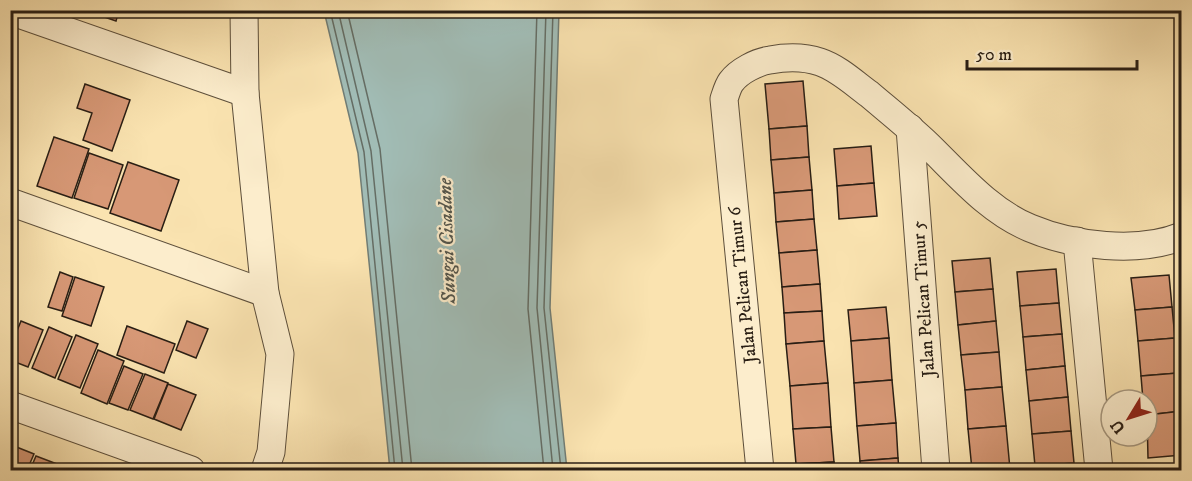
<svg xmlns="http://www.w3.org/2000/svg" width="1192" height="481" font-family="'IM FELL DW Pica',serif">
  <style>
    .water { fill: #a1bcb5; stroke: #717d75; stroke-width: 1.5 }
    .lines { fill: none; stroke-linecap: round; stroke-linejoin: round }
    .shore { stroke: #656d64; stroke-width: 1.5 }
    .building { fill: #d79876; stroke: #291e14; stroke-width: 1.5 }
    .street-casing { stroke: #5d4f3b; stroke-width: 29 }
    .street { stroke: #fcedcc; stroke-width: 27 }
    .labels { text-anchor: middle; stroke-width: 4.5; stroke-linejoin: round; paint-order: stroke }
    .street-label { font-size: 18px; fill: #291e14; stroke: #fcedcc }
    .water-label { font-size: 20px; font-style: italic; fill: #53554c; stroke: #fcedcc }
  </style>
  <rect width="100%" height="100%" fill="#fae3b0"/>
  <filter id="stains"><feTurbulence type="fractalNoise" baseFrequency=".00333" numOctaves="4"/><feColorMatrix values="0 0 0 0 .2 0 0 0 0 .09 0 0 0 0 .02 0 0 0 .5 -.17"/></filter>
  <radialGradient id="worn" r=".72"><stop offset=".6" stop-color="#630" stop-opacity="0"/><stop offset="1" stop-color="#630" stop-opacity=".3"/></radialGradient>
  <path class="water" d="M324 11H559L550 308 567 470H390L358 153Z"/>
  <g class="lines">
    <g class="shore">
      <path d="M330 10 364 152 395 470"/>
      <path d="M338 10 371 151 403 470"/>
      <path d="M347 10 380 149 412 470"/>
      <path d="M537 10 528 309 544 470"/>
      <path d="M546 10 537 308 553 470"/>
      <path d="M553 10 544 308 561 470"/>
    </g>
  </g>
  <g class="building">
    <path d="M94 10H119L116 21 93 13Z"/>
    <path d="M803 81 807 126 769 129 765 84Z"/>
    <path d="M85 84 130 100 112 151 83 140 92 113 77 108Z"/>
    <path d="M807 126 809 157 771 160 769 129Z"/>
    <path d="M54 137 89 149 72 198 37 186Z"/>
    <path d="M871 146 874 183 837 186 834 149Z"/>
    <path d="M89 153 123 165 108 209 74 198Z"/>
    <path d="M809 157 812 190 774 193 771 160Z"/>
    <path d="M128 162 179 180 161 231 110 213Z"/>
    <path d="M874 183 877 216 839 219 837 186Z"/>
    <path d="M812 190 814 219 776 222 774 193Z"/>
    <path d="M814 219 817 250 779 253 776 222Z"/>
    <path d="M817 250 820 284 782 287 779 253Z"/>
    <path d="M990 258 993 289 955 292 952 261Z"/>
    <path d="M1056 269 1059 303 1020 306 1017 272Z"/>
    <path d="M60 272 73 277 62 311 48 307Z"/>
    <path d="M1169 275 1172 307 1135 310 1131 278Z"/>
    <path d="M75 277 104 287 91 326 62 316Z"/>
    <path d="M820 284 822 311 784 313 782 287Z"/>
    <path d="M993 289 996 321 958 325 955 292Z"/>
    <path d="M1059 303 1062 334 1023 337 1020 306Z"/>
    <path d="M886 307 889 338 851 341 848 310Z"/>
    <path d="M1172 307 1175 338 1138 341 1135 310Z"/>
    <path d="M822 311 824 341 786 344 784 313Z"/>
    <path d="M21 321 43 330 28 367 10 360V348Z"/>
    <path d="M187 321 208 329 196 358 176 350Z"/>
    <path d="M996 321 999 352 961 355 958 325Z"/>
    <path d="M127 326 175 344 164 373 117 355Z"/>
    <path d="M49 327 72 337 55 378 32 368Z"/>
    <path d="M1062 334 1065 366 1026 370 1023 337Z"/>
    <path d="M76 335 98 344 80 388 58 379Z"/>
    <path d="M889 338 892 380 854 383 851 341Z"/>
    <path d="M1175 338 1178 373 1141 376 1138 341Z"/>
    <path d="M824 341 828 383 790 386 786 344Z"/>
    <path d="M98 350 124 361 107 404 81 393Z"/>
    <path d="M999 352 1002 387 965 390 961 355Z"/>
    <path d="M124 366 143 374 128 410 109 403Z"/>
    <path d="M1065 366 1068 397 1029 401 1026 370Z"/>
    <path d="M1178 373 1182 411 1147 415V400H1143L1141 376Z"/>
    <path d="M145 374 168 383 153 419 130 410Z"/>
    <path d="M892 380 896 423 857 426 854 383Z"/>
    <path d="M828 383 831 427 793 429 790 386Z"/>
    <path d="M168 384 196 395 181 430 154 419Z"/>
    <path d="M1002 387 1006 426 968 429 965 390Z"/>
    <path d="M1068 397 1071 431 1032 434 1029 401Z"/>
    <path d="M1182 411V455L1148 458 1147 415Z"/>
    <path d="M896 423 898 458 860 461 857 426Z"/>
    <path d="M1006 426 1010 469 972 470 968 429Z"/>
    <path d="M831 427 834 462 796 464 793 429Z"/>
    <path d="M1071 431 1074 463 1035 466 1032 434Z"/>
    <path d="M14 446 34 454 27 470H10V455Z"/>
    <path d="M36 456 57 464 55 470H30Z"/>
    <path d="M898 458 899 470H861L860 461Z"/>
    <path d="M834 462 835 470H796V464Z"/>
  </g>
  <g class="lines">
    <defs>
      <g id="street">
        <path d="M244 10 245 93 265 293 280 354 271 452 265 470"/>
        <path d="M10 11 245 93"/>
        <path d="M910 128 936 470"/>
        <path d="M10 202 265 293"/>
        <path d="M1077 241 1099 470"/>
        <path d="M10 405 191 470"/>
        <path d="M760 470 724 99C726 93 728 86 731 82 739 71 757 62 770 60 786 57 805 57 820 62 838 68 854 83 869 94 889 111 909 127 928 145 959 175 989 211 1030 228 1073 246 1138 254 1182 236"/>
      </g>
    </defs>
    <use href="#street" class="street-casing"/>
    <use href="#street" class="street"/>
  </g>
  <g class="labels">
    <g class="street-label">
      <text transform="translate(742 285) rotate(-96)" y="6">Jalan Pelican Timur 6</text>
      <text transform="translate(923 299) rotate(-94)" y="6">Jalan Pelican Timur 5</text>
    </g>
    <g class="water-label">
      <text transform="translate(446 241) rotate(-92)" y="7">Sungai Cisadane</text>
    </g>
  </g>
  <rect width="1192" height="481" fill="none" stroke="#fae3b0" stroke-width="36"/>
  <rect x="12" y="12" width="1168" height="457" fill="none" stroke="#291e14" stroke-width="3"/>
  <rect x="18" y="18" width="1156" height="445" fill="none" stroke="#291e14" stroke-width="1.5"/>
  <g transform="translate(1129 418) rotate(232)"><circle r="28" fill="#fcedcc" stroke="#a89a82" stroke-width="1.5"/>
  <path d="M0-4.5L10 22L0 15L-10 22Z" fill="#8f2418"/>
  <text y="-9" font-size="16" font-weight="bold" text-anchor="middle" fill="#291e14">U</text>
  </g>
  <path d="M967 60v9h170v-9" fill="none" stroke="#291e14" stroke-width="3"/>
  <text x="976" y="60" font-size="18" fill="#291e14" stroke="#fcedcc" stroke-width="4.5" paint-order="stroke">50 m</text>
  <rect width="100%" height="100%" filter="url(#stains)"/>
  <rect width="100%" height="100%" fill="url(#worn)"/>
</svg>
